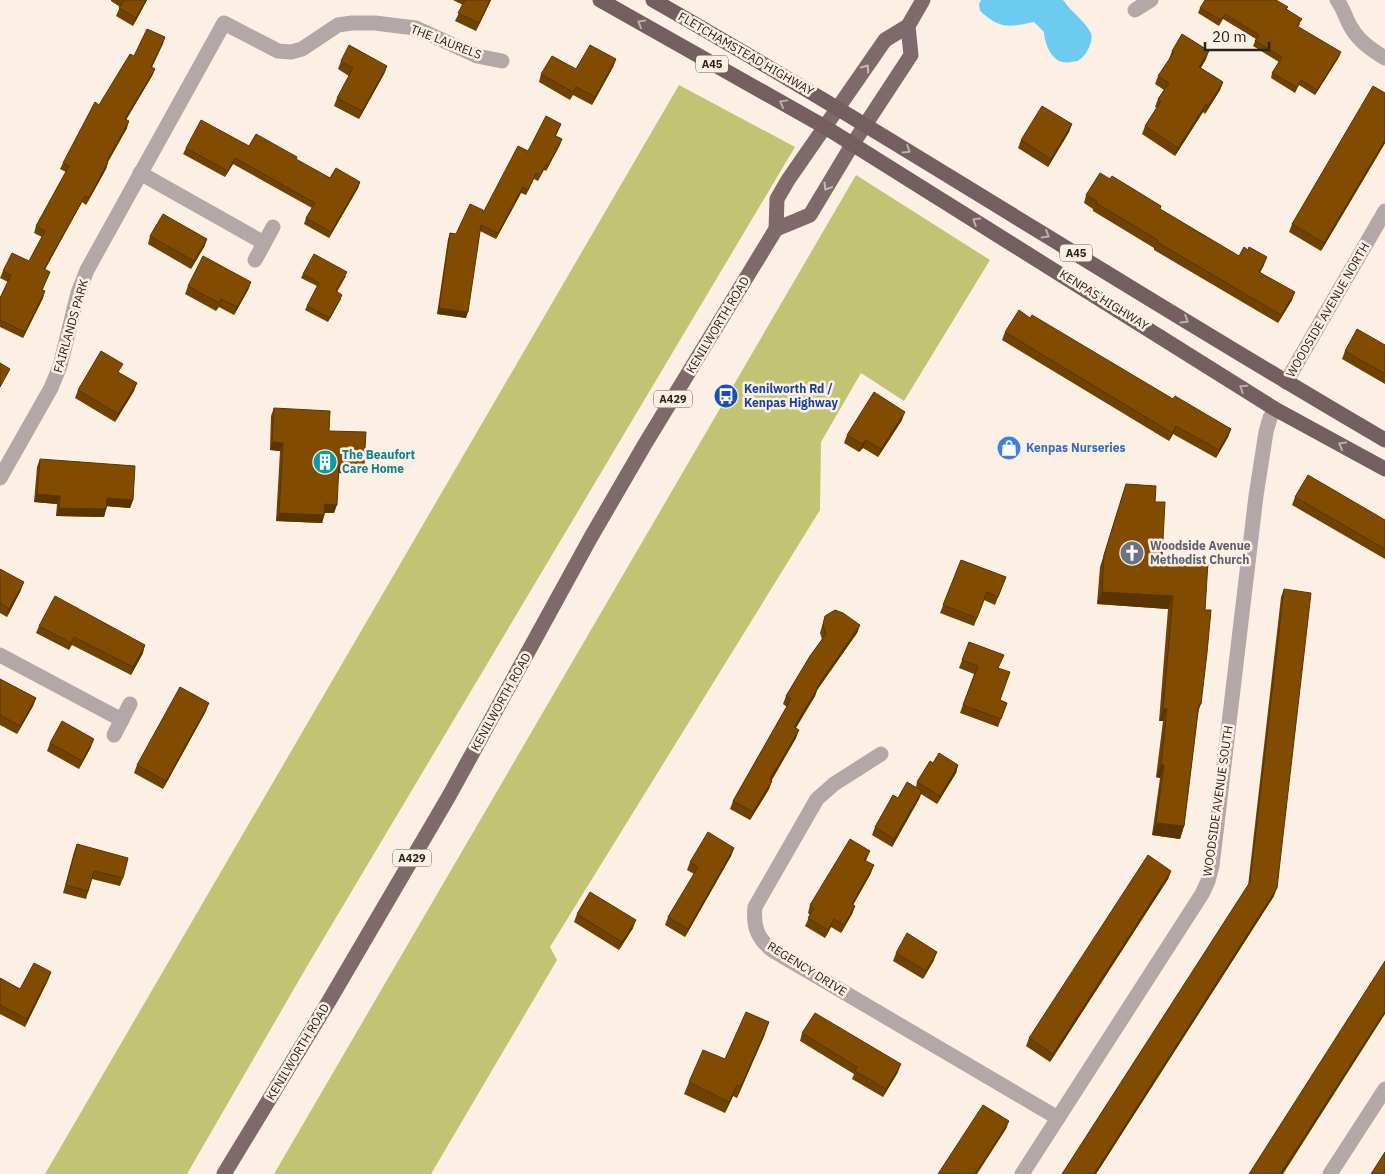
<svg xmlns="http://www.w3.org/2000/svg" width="1385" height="1174" font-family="'IBM Plex Sans',sans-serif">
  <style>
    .forest { fill: #c0c473 }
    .water { fill: #6dcbf0 }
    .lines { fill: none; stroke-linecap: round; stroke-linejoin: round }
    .minor { stroke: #b4a7a8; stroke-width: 15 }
    .primary { stroke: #7f696a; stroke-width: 15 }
    .trunk { stroke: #755e60; stroke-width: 15 }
    .wall { fill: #6f4102 }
    .shaded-wall { fill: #5a3501 }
    .building { fill: #814c02; stroke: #5a3501 }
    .oneway { stroke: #bfaea9 }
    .oneway2 { stroke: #cabab4 }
    .labels { text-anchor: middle; stroke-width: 5; stroke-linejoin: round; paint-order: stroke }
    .shield { fill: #fcf0e5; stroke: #696058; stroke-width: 1 }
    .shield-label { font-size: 11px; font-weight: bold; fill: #2a231c }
    .street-label { font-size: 12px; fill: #2a231c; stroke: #fcf0e5 }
    .transit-label { font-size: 12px; font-weight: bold; fill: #164399; stroke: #fcf0e5; text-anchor: start }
    .shop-label { font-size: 12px; font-weight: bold; fill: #366cbe; stroke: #fcf0e5; text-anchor: start }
    .culture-label { font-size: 12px; font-weight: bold; fill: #0d838f; stroke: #fcf0e5; text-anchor: start }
    .worship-label { font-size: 12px; font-weight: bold; fill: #5b616d; stroke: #fcf0e5; text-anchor: start }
  </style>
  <rect width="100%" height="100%" fill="#fcf0e5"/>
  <g class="forest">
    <path d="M679 85 795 147 306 968 187 1174H45Z"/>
    <path d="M856 175 990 260 904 401 861 373 821 442 820 510 550 947 557 960 431 1174H274Z"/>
  </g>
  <path class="water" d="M981 0H1063C1071 12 1085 21 1091 33 1094 41 1086 56 1079 60 1077 62 1074 61 1071 62 1054 66 1045 47 1044 32L1034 22C1009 27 1001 30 980 11L979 4Z"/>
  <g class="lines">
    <g class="minor">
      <path d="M1337 0C1344 9 1346 20 1352 29 1360 42 1372 50 1385 58"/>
      <path d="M1135 10 1151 0"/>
      <path d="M140 173 264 243"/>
      <path d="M255 260 273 227"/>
      <path d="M1286 382 1385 211"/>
      <path d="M0 478 51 388 60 366 78 293 87 270 224 23 278 51 291 52 302 49 338 25 352 23H375L399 26 416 28 477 56 502 61"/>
      <path d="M0 655 122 720"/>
      <path d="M114 735 130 704"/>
      <path d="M881 754 834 784 817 799 755 907C753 926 757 938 772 950L1058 1118"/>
      <path d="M1022 1174 1202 894 1208 881 1212 866 1256 496 1266 432 1270 418 1275 409"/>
      <path d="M1330 1174 1385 1089"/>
    </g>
    <g class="primary">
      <path d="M776 229 810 215 852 145 911 55 908 26"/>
      <path d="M224 1174 329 1001 449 796 591 537 645 444 776 229 777 199 788 180 885 40 908 26 923 0"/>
    </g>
    <g class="trunk">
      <path d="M600 0 825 127 1275 409 1385 469"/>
      <path d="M653 0C900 141 1139 297 1385 440"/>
    </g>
  </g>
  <g class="wall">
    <path d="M111 0H147L133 26 116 16 120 7 111 1Z"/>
    <path d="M453 0H491L476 31 455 21 463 5Z"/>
    <path d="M1200 8 1287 9 1300 24 1298 27 1339 57 1315 95 1299 85 1295 93 1271 78 1272 73 1279 62 1253 46 1256 39 1223 19 1219 26 1198 13Z"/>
    <path d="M165 37 152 67 155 69 152 76 126 120 127 128 108 162 106 169 86 205 82 202 45 269 50 272 42 290 43 298 23 338 0 327V298L8 282 0 278 3 271 29 261 42 237 34 233 36 226 66 172 60 169 63 163 134 56Z"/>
    <path d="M1172 51 1206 59 1201 68 1223 82 1220 90 1205 114 1203 112 1175 156 1142 134 1145 126 1157 108 1155 107 1158 99 1164 90 1155 84 1158 76 1170 59H1169Z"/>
    <path d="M616 59 613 67 592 105 573 95 570 100 539 82 541 74 576 69Z"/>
    <path d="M341 61 387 66 384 74 359 119 334 106 337 98 349 76 338 69Z"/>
    <path d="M1385 93V143L1321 251 1289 232 1292 224Z"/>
    <path d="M561 124 556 136 562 139 546 171 544 170 538 181 534 179 526 195 521 193 496 239 480 231 466 318 437 314 448 239 450 233 456 234 483 213 528 151Z"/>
    <path d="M1072 124 1069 132 1048 167 1018 148 1021 140Z"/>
    <path d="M249 146 297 157 296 160 330 178 360 182 358 188 329 238 304 224 306 218 312 208 233 164 225 177 183 154 186 148Z"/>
    <path d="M1086 195 1160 209 1239 256 1264 265 1260 272 1292 300 1278 323 1154 250V248L1093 211V209L1084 203Z"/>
    <path d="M150 236 207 239 204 247 191 269 148 244Z"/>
    <path d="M303 274 346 276 337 292 341 299 328 322 305 310 317 286 301 278Z"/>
    <path d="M251 282 248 290 234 315 219 307 216 311 185 294 188 286Z"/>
    <path d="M1030 318 1173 399 1231 429 1228 437 1216 458 1173 434 1169 441 1002 340 1005 332Z"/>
    <path d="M1385 345V384L1342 359 1345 351Z"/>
    <path d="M119 373 134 391 115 422 75 398 78 390Z"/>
    <path d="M274 408 329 431 361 474 339 473 334 513H325L322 523 276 521 280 451 270 450 271 416Z"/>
    <path d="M902 420 878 457 863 448 859 452 844 443 847 435Z"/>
    <path d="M40 459 133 500 130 508 107 506 104 517 56 516 57 504 34 502 37 467Z"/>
    <path d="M1126 484 1155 502 1162 559 1205 610 1201 704 1198 712 1184 826 1180 839 1152 835 1160 778 1156 777 1163 721H1159L1168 609 1097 604 1100 567Z"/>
    <path d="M1295 497 1385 520V559L1292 505Z"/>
    <path d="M961 560 1006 577 995 605 984 600 974 626 940 613Z"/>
    <path d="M0 569 21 590 7 617 0 613Z"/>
    <path d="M1284 589 1274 896 1096 1174H1062L1248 886 1281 597Z"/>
    <path d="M825 616 860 625 857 633 817 690 815 696 796 728V738L772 780 769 789 750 820 730 809 733 801 787 707 783 704 786 696 822 639 820 633Z"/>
    <path d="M39 626 143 653 131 675 72 645 69 650 36 633Z"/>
    <path d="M969 642 999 668 1000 700 1007 703 998 727 960 713 974 674 959 668Z"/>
    <path d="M0 679 36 698 33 706 17 734 0 725Z"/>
    <path d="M206 711 163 789 134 773 137 765Z"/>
    <path d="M50 743 91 747 79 769 47 751Z"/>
    <path d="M933 763 958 765 956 773 937 804 921 794 919 799 892 847 872 835 875 827 898 798 916 787 917 782Z"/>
    <path d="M77 844 123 878 120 886 92 879 86 899 63 893 74 852Z"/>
    <path d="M734 848 731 856 685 937 665 925 668 917 694 874 687 870 690 862Z"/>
    <path d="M870 851 866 861 871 873 853 905 855 906 852 914 841 933 831 927 825 938 805 926 810 915 808 913 810 905Z"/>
    <path d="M1171 871 1168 879 1050 1062 1026 1046 1029 1038Z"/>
    <path d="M577 914 633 928 619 950 574 922Z"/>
    <path d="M896 953 934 960 923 979 893 961Z"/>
    <path d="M51 972 48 980 25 1027 0 1014V978L20 989Z"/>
    <path d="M802 1033 898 1072 883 1097 852 1079 854 1074 800 1041Z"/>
    <path d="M765 1034 737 1098 733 1096 725 1113 684 1094 689 1082Z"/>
  </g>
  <g class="shaded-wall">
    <path d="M146 0H147L133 26 136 18Z"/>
    <path d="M490 0H491L476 31 479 23Z"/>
    <path d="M165 37 163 44 149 73 151 67Z"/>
    <path d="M1209 51 1206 59 1196 75 1199 67Z"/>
    <path d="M1341 52 1339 57 1315 95 1317 90Z"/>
    <path d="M616 59 613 67 592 105 595 97Z"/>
    <path d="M387 66 384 74 359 119 362 111Z"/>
    <path d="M155 69 152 76 122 126 125 119Z"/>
    <path d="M1223 82 1220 90 1205 114 1208 106Z"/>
    <path d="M1206 104 1203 112 1175 156 1178 148Z"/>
    <path d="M129 121 127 128 104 168 107 161Z"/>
    <path d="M1072 124 1069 132 1048 167 1051 159Z"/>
    <path d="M562 139 560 145 546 171 548 165Z"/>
    <path d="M1385 140V143L1321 251 1324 243Z"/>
    <path d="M235 158 233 164 225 177 228 171Z"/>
    <path d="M108 162 106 169 86 205 89 198Z"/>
    <path d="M360 182 358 188 329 238 331 232Z"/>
    <path d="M523 187 521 193 496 239 498 233Z"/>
    <path d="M85 196 82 202 42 275 44 269Z"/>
    <path d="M207 239 204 247 191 269 194 261Z"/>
    <path d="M1267 257 1264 265 1256 280 1259 272Z"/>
    <path d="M251 282 248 290 234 315 237 307Z"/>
    <path d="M45 291 43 298 23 338 25 332Z"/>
    <path d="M1295 292 1292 300 1278 323 1281 315Z"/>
    <path d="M439 308 468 312 466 318 437 314Z"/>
    <path d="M137 383 134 391 115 422 118 414Z"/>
    <path d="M905 412 902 420 878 457 881 449Z"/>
    <path d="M1176 426 1173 434 1169 441 1172 433Z"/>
    <path d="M1231 429 1228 437 1216 458 1219 450Z"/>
    <path d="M866 440 863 448 859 452 862 444Z"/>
    <path d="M272 442 283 443 280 451 270 450Z"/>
    <path d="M339 465 364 466 361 474 336 473Z"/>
    <path d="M37 494 60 496 57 504 34 502Z"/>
    <path d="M107 498 133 500 130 508 104 506Z"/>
    <path d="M325 504 337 505 334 513 322 512Z"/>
    <path d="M59 508 106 509 104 517 56 516Z"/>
    <path d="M279 513 324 515 322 523 276 521Z"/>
    <path d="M24 582 21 590 7 617 9 609Z"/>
    <path d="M1102 592 1173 596 1168 609 1097 604Z"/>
    <path d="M860 625 857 633 817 690 815 696 791 735 794 727 817 687Z"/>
    <path d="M145 645 143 653 131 675 133 667Z"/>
    <path d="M36 698 33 706 17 734 20 726Z"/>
    <path d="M209 703 206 711 163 789 166 781Z"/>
    <path d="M1163 709H1167L1163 721H1159Z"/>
    <path d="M799 730 796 738 767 787 770 779Z"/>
    <path d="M94 739 91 747 79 769 82 761Z"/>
    <path d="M958 765 956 773 937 804 940 796Z"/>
    <path d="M1161 765H1164L1160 778 1156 777Z"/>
    <path d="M772 781 769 789 750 820 753 812Z"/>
    <path d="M922 791 919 799 892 847 894 839Z"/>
    <path d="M1156 823 1184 826 1180 839 1152 835Z"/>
    <path d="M734 848 731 856 685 937 688 929Z"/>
    <path d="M874 865 871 873 849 912 852 904Z"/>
    <path d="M1171 871 1168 879 1050 1062 1053 1054Z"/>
    <path d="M1277 888 1274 896 1096 1174H1094Z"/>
    <path d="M855 906 852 914 841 933 844 925Z"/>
    <path d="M834 919 831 927 825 938 828 930Z"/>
    <path d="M636 920 633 928 619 950 622 942Z"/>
    <path d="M937 952 934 960 923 979 926 971Z"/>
    <path d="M51 972 48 980 25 1027 27 1019Z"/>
    <path d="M1385 1011V1014L1283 1174H1280Z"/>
    <path d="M769 1022 765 1034 737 1098 741 1086Z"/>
    <path d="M901 1064 898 1072 883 1097 886 1089Z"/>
    <path d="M737 1085 733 1096 725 1113 729 1102Z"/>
    <path d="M1009 1121 1006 1129 977 1174H975Z"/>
  </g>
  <g class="building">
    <path d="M124 0H146L136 18 119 8Z"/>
    <path d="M465 0H490L479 23 458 13Z"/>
    <path d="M1205 0H1276L1288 7 1286 9 1302 19 1297 26 1341 52 1317 90 1301 80 1297 87 1272 73 1282 57 1255 41 1259 35 1225 14 1221 20 1200 8Z"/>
    <path d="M147 29 165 37 151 67 155 69 125 119 129 121 107 161 108 162 89 198 85 196 44 269 50 272 42 290 45 291 25 332 0 320V298L11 275 3 271 12 253 29 261 45 231 36 226 69 166 63 163 95 102 99 105 130 54 134 56Z"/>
    <path d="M1182 34 1209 51 1199 67 1223 82 1208 106 1206 104 1178 148 1145 126 1161 101 1158 99 1169 83 1158 76 1174 52 1172 51Z"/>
    <path d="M349 45 387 66 362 111 337 98 353 68 341 61Z"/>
    <path d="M590 45 616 59 595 97 576 87 573 92 541 74 552 56 576 69Z"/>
    <path d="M1373 86 1385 93V140L1324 243 1292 224Z"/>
    <path d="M1042 106 1072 124 1051 159 1021 140Z"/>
    <path d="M546 116 561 124 555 136 562 139 548 165 546 164 540 175 536 173 528 190 523 187 498 233 481 225 468 312 439 308 450 233 456 234 470 204 483 210V213L518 146 528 151Z"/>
    <path d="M201 120 249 146 256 134 297 157 296 159 330 178 336 168 360 182 331 232 306 218 315 203 235 158 228 171 186 148Z"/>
    <path d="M1100 173 1110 179 1112 176 1161 206 1160 209 1239 256 1244 247 1248 250 1249 247 1267 257 1259 272 1295 292 1281 315 1157 242 1158 240 1096 203 1097 201 1086 195Z"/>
    <path d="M163 214 207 239 194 261 150 236Z"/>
    <path d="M314 254 347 272 336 291 342 295 330 318 307 306 319 283 303 274Z"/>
    <path d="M203 256 251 282 237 307 221 299 219 303 188 286Z"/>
    <path d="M1019 310 1030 318 1032 315 1173 399 1175 396 1231 429 1219 450 1176 426 1172 433 1005 332Z"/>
    <path d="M1357 329 1385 345V374L1345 351Z"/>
    <path d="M101 351 123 364 118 372 137 383 118 414 78 390Z"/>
    <path d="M0 363 10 369 0 387Z"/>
    <path d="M874 392 905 412 881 449 866 440 862 444 847 435Z"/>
    <path d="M274 408 330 411 329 431 366 432 364 466 339 465 337 505 325 504 324 515 279 513 283 443 272 442Z"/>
    <path d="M40 459 135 466 133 500 107 498 106 509 59 508 60 496 37 494Z"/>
    <path d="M1308 475 1385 520V549L1295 497Z"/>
    <path d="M1126 484 1156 486 1155 502H1165L1162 559 1208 562 1205 610H1211L1207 653 1201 704H1199L1184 826 1156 823 1164 765H1161L1167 709H1163L1173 596 1102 592 1104 555Z"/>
    <path d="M961 560 1006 577 998 597 987 592 977 618 943 605Z"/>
    <path d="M0 569 24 582 9 609 0 603Z"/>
    <path d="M1284 589 1311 593 1277 888 1094 1174H1062L1250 882Z"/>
    <path d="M55 596 145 645 133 667 74 637 71 643 39 626Z"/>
    <path d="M835 610 843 613 860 625 817 687 818 688 794 727 799 730 770 779 772 781 753 812 733 801 791 699 786 696 810 656 826 634 823 625 825 616Z"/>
    <path d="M969 642 1004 655 998 668 1010 672 1000 700 1007 703 1001 719 963 705 978 666 962 660Z"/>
    <path d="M0 679 36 698 20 726 0 715Z"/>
    <path d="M180 687 209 703 166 781 137 765Z"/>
    <path d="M62 721 94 739 82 761 50 743Z"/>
    <path d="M939 753 958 765 940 796 917 782 930 761 933 763Z"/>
    <path d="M907 782 922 791 894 839 875 827 893 795 898 798Z"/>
    <path d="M708 832 734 848 688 929 668 917 698 867 690 862Z"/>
    <path d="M850 839 870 851 864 860 874 865 852 904 855 906 844 925 834 919 828 930 808 918 814 908 810 905Z"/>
    <path d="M77 844 128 858 123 878 94 871 88 891 66 885Z"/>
    <path d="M1148 855 1171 871 1053 1054 1029 1038Z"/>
    <path d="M590 892 636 920 622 942 577 914Z"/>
    <path d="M907 933 937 952 926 971 896 953Z"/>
    <path d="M1385 961V1011L1280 1174H1249Z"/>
    <path d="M34 963 51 972 27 1019 0 1005V978L20 989Z"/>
    <path d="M746 1012 769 1022 741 1086 737 1085 729 1102 689 1082 703 1050 725 1059Z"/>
    <path d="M815 1013 901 1064 886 1089 855 1071 857 1067 802 1033Z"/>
    <path d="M983 1105 1009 1121 975 1174H938Z"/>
    <path d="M1385 1152V1174H1371Z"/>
  </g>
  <defs><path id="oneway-chevron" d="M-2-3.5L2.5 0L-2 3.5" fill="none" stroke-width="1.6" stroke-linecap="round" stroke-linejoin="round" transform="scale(1.25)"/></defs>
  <g class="oneway">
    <use href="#oneway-chevron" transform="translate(641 23) rotate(-150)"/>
    <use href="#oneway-chevron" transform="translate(783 103) rotate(-151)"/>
    <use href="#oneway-chevron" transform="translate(907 150) rotate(32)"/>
    <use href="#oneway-chevron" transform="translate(976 221) rotate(-148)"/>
    <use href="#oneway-chevron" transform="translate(1046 235) rotate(31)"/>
    <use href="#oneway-chevron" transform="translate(1185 320) rotate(32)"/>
    <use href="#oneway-chevron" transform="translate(1243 388) rotate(-147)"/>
    <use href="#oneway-chevron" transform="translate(1342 445) rotate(-151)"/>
  </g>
  <g class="oneway2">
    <use href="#oneway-chevron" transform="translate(866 68) rotate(-55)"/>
    <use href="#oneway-chevron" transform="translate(827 187) rotate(121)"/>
  </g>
  <defs>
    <symbol id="bus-disc" viewBox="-11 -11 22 22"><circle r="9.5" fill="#1a4fb4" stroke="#fcf0e5"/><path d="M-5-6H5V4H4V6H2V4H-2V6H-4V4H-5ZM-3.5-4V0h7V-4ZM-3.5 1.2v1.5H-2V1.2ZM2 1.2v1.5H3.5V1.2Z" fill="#fff"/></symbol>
    <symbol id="shop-disc" viewBox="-11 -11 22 22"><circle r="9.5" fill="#3f7fe0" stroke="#fcf0e5"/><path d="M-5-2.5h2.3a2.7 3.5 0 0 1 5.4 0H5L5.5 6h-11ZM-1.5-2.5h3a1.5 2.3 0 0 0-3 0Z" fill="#fff"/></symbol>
    <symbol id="building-disc" viewBox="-11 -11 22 22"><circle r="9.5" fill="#0f9aa8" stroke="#fcf0e5"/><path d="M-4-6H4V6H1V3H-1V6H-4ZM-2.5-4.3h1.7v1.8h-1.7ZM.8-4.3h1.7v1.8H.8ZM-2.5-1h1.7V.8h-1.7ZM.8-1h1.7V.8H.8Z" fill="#fff"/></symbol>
    <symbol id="church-disc" viewBox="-11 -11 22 22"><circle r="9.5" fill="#6b7280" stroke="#fcf0e5"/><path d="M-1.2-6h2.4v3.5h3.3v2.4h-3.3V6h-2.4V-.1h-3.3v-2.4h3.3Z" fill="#fff"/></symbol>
  </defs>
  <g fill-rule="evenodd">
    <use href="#bus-disc" x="712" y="382" width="28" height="28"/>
    <use href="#shop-disc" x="995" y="434" width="28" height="28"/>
    <use href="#building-disc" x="311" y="448" width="28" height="28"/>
    <use href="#church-disc" x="1118" y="539" width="28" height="28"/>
  </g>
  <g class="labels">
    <g class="shield">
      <rect x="696" y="55.5" width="32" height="17" rx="4"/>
      <rect x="1060" y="244.5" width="32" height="17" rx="4"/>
      <rect x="654" y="390.5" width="38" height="17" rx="4"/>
      <rect x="393" y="849.5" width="38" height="17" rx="4"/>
    </g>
    <g class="shield-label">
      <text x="712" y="68">A45</text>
      <text x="1076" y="257">A45</text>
      <text x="673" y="403">A429</text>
      <text x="412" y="862">A429</text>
    </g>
    <g class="street-label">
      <text transform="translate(446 42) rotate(21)" y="4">THE LAURELS</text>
      <text transform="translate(746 54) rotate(30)" y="4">FLETCHAMSTEAD HIGHWAY</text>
      <text transform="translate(1104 300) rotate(32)" y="4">KENPAS HIGHWAY</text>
      <text transform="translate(1328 310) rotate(-60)" y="4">WOODSIDE AVENUE NORTH</text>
      <text transform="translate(718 325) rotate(-59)" y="4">KENILWORTH ROAD</text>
      <text transform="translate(71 326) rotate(-74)" y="4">FAIRLANDS PARK</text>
      <text transform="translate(501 702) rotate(-61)" y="4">KENILWORTH ROAD</text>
      <text transform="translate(1218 801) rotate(-82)" y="4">WOODSIDE AVENUE SOUTH</text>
      <text transform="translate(807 969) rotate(32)" y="4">REGENCY DRIVE</text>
      <text transform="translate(298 1052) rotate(-59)" y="4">KENILWORTH ROAD</text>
    </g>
    <g class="transit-label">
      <text x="744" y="393">Kenilworth Rd /<tspan x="744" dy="14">Kenpas Highway</tspan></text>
    </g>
    <g class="shop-label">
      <text x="1026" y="452">Kenpas Nurseries</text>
    </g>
    <g class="culture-label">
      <text x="342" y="459">The Beaufort<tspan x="342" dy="14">Care Home</tspan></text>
    </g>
    <g class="worship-label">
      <text x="1150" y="550">Woodside Avenue<tspan x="1150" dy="14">Methodist Church</tspan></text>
    </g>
  </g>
  <path d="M1205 42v8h64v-8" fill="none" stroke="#2a231c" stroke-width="2.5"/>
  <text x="1212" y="42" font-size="15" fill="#2a231c" stroke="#fcf0e5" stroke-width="4" paint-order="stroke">20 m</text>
</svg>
